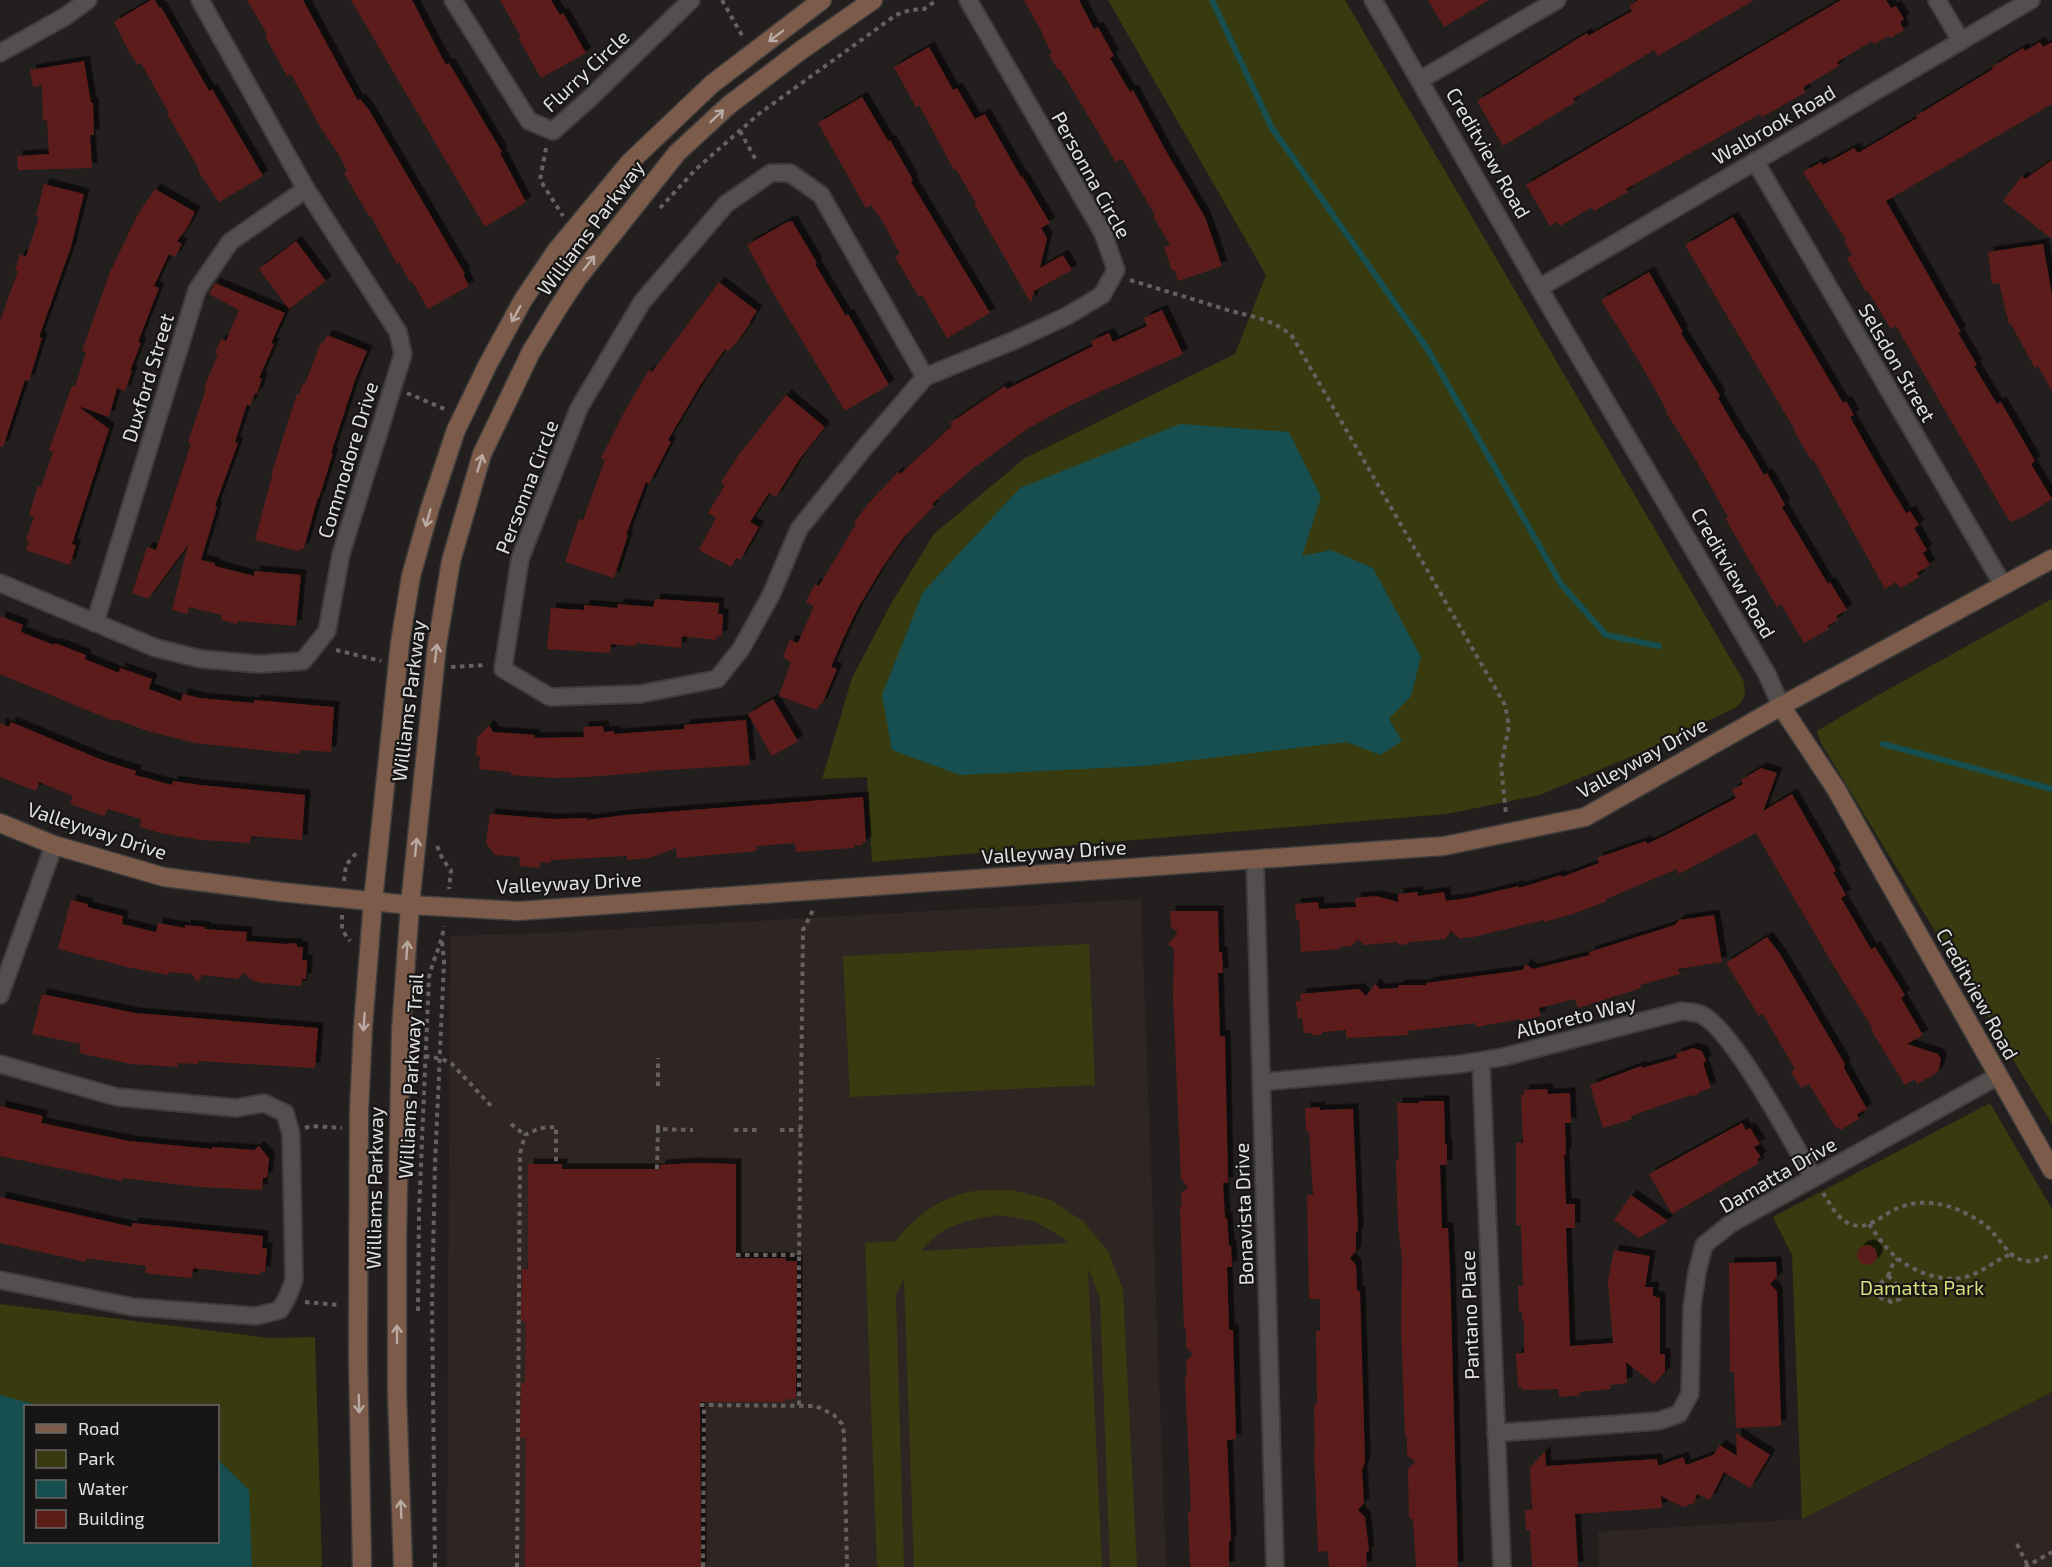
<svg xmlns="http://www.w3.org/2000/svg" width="2052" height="1567" font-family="'Exo 2',sans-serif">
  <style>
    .built { fill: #2f2623 }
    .green { fill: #373b0f; fill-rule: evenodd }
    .water { fill: #174e4f }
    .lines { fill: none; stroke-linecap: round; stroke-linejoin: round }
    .stream { stroke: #174e4f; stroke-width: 6 }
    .building { fill: #5d1e1a; filter: url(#shadow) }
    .street-casing { stroke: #3f3d3c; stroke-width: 20 }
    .secondary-casing { stroke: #3f3d3c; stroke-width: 21 }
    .path { stroke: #646160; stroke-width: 4; stroke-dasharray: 4.5 4.5; stroke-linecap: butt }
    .street { stroke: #524f4e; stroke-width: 16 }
    .secondary { stroke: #7c5b4a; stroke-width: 18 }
    .oneway { stroke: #b9aba4 }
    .labels { text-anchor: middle; stroke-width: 4.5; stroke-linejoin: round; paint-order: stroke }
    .street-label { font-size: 20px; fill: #e2e0e0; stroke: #181615 }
    .park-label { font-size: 20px; fill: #d2de7b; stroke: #181615 }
  </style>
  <defs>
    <filter id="shadow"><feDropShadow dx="5.5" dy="-5.5" stdDeviation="0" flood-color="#0009"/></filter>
  </defs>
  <rect width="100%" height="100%" fill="#221f1e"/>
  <g class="built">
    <path d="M1141 899 1166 1567H447L450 936 547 933Z"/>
    <path d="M2052 1392V1567H1599L1598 1532 1802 1519Z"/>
  </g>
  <g class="green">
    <path d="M1108 0H1345L1743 680C1747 693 1745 700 1735 708L1637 754 1540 795 1447 814 872 862 867 777 822 779 852 678 892 602 934 534 1025 458 1235 354 1266 275Z"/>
    <path d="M2052 599V1124L1821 743 1817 731 1871 699Z"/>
    <path d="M1089 944 1095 1085 850 1097 843 956Z"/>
    <path d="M1990 1103 2052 1209V1392L1802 1519 1792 1255 1773 1217Z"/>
    <path d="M1013 1190 1051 1200 1084 1222 1109 1253 1123 1290 1137 1567H1110L1100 1299 1088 1268 1102 1567H914L904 1278 896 1295 904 1567H877L865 1243 896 1241C914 1216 944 1195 975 1191 987 1189 1001 1190 1013 1190ZM1000 1215 1034 1221 1065 1239 1068 1243 921 1251C942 1225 968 1219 1000 1215Z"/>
    <path d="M0 1304 270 1338 315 1337 322 1567H0ZM26 1406H218V1542H26Z"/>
  </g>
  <g class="water">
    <path d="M1180 424 1289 432 1321 497 1302 556 1331 550 1373 568 1421 657 1411 696 1389 719 1402 741 1380 755 1347 742 1143 766 960 775 892 750 882 695 923 592 1020 488Z"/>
    <path d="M0 1395 40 1406H26V1542H218V1460L249 1490 252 1567H0Z"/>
  </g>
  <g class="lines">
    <g class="stream">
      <path d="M1212 0 1272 128 1428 350 1561 584 1606 635 1659 646"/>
      <path d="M1883 744 2052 789"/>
    </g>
  </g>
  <g class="building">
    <path d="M151 0H155L159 8 161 7 209 91 212 89 263 176 219 202 198 171 199 169 167 114 169 113 141 63 138 65 131 55 114 22Z"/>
    <path d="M247 0H303L358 101 360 99 369 110 465 274H463L469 286 428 309 412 281 410 282 399 262 397 264 370 215 369 216 344 173 347 171 339 155 322 130 291 74 287 76 265 36 267 34Z"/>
    <path d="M351 0H412L446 65 449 63 502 152 500 153 526 202 485 227Z"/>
    <path d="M500 0H551L560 15 563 13 586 53 541 78 519 39 521 37Z"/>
    <path d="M1024 0H1079L1094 29 1098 27 1114 56 1110 58 1130 92 1133 90 1167 153 1205 217 1222 266 1178 281 1175 270 1172 271 1164 247 1170 245 1153 216 1155 215 1122 159 1116 162 1060 69 1058 70 1049 55 1052 53 1042 35 1043 34Z"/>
    <path d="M1428 0H1489L1444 27Z"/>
    <path d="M1638 0H1754L1658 56 1654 50 1573 99 1575 102 1503 146 1477 101 1587 33 1588 36 1632 11 1629 6Z"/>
    <path d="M1841 0H1886L1891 8 1896 6 1904 19 1900 22 1904 30 1891 38 1889 36 1874 44 1872 41 1837 62 1839 66 1807 85 1803 88 1806 92 1762 117 1760 114 1626 189 1628 192 1594 211 1592 207 1560 226 1557 222 1550 226 1526 185Z"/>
    <path d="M2040 42 2043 47 2052 42V104L1886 201 1961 332 1958 333 1977 365 1974 366 1997 404 2001 402 2035 461 2031 464 2052 499 2025 516 2010 522 1896 326 1891 329 1868 291 1866 292 1847 258 1852 255 1844 241 1846 240 1803 172 1821 162 1823 165 1854 148 1858 153 1917 118 1916 116 1993 69 1992 67 2023 48 2025 51Z"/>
    <path d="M929 47 953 90 957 88 975 119 985 114 1021 177 1022 176 1050 223 1041 228 1047 238 1040 268 1063 255 1072 270 1034 291 1031 303 974 204 976 203 956 169 954 170 919 105 916 107 894 67Z"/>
    <path d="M84 61 91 103H93L94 135H90L92 168 18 170 17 156 49 154 47 120 43 121 42 85 33 87 30 70Z"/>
    <path d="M862 97 888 141 890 140 913 180 911 182 990 313 947 338 922 295 919 297 895 257 900 254 883 222 871 205 866 208 818 123Z"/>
    <path d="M2052 160V239L2003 201 2022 176 2025 179Z"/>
    <path d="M44 184 84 194 71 247 39 337 42 338 29 381 25 380 3 447 0 446V321L18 271 15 270 20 254 26 257 39 217 36 216Z"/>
    <path d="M155 189 195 212 187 228 177 241 182 244 175 257 169 254 154 286 159 288 138 342 141 343 130 371H132L125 391 117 388 109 417 78 406 109 429 72 544 76 545 70 565 26 550 29 541 26 540 34 517 29 515 38 486 41 487 53 452 49 450 72 386 75 387 86 352 82 351 110 272 138 214Z"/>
    <path d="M1733 217 1843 403 1846 401 1854 415 1850 417 1882 473 1906 513 1910 511 1919 525 1914 528 1927 550 1923 553 1930 565 1917 573 1919 577 1901 588 1896 582 1885 589 1813 459 1811 460 1794 431 1795 430 1685 245Z"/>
    <path d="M789 221 790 223 792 221 817 263 815 264 846 316 848 314 889 385 845 411 772 291 747 245Z"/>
    <path d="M296 241 326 281 289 309 259 269Z"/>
    <path d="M2043 244 2052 295V391L2038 366 2035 368 2011 324H2009L1999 283 1992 284 1988 252Z"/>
    <path d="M1649 272 1683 332 1681 333 1720 396 1718 398 1742 439H1743L1764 475 1767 473 1785 505 1782 507 1828 584 1830 582 1847 610 1836 616 1838 620 1827 626 1829 629 1804 643 1781 604 1777 607 1767 590 1728 523 1726 519 1728 517 1696 460 1666 412 1667 411 1642 366 1601 300Z"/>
    <path d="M719 282 757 311 750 321 751 322 737 342 728 351 725 349 701 384 668 440 671 442 649 484 646 482 626 535H628L614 578 565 562 579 519 583 520 605 460 601 458 627 407 649 370 652 372Z"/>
    <path d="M215 283 285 313 271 343 274 344 259 378H262L257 394 255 393 250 406 247 404 235 442 238 443 215 506 217 507 201 560 215 563V566L254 576V571L301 575 296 626 238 621 237 624 221 620 222 615 189 607 187 614 172 610 188 545 148 599 132 593 147 547 156 550 191 444 188 442 206 389 204 388 218 354 215 353 221 339 226 341 239 310 209 294Z"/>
    <path d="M1162 310 1183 354 1071 405 1027 429 971 470 932 504 934 506 904 537 882 568 858 608 844 637 831 667 837 669 822 704 820 703 817 710 779 696 791 662 783 657 790 640 798 643 814 606 806 602 815 584 819 586 856 524 854 523 867 505 898 472 900 474 952 426 950 423 1005 386 1007 389 1093 346 1091 341 1109 333 1113 342 1147 326 1144 318Z"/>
    <path d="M327 335 367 351 355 380 331 453H333L319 498 318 497 304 548 298 551 255 540 273 472H272L297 394 299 395 303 383 305 384 321 342 323 343Z"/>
    <path d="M786 395 825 427 801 457 776 497 769 493 750 522 759 527 740 560 736 558 731 567 699 550 716 518 708 513 725 485 721 482 738 456Z"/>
    <path d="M655 599 719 603 718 614H723L722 636H717L716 640 682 636 681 648 636 643 635 646 611 644 610 653 547 649 551 608 584 610V605L617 608 618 604 653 607Z"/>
    <path d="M0 616 23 625 21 632 54 645 55 643 86 655 85 659 119 673 120 668 152 679 149 689 181 701 183 694 200 698 254 703V700L334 707 331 752 300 750 299 754 195 743 148 731 115 719 114 721 82 708 0 674Z"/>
    <path d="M773 699 798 741 772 756 748 714Z"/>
    <path d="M746 720 750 765 649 771V772L587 777 555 778 511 775V772L479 769 480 757 476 756 477 738 489 725 493 732 535 735 534 738 584 737 583 727 603 726 604 732 614 731V734L684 729V725Z"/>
    <path d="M11 722 102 760 136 771 135 775 172 785 173 781 200 785 305 795 302 840 251 836 250 843 201 840 160 833 140 827 141 819 108 809 104 816 70 804 73 796 39 782 36 791 0 777V723L9 727Z"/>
    <path d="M1761 768 1777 773 1763 811 1792 794 1836 871 1833 872 1846 895 1841 898 1871 949 1875 947 1905 995 1901 998 1923 1035 1907 1044 1938 1054 1941 1059 1938 1072 1917 1084 1915 1079 1905 1085 1871 1030 1873 1029 1835 968 1756 833 1679 874 1677 869 1606 899 1607 901 1573 914 1544 922V920L1473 937 1459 938 1451 931 1445 939 1410 942 1407 944 1400 945 1397 942 1364 945 1358 939 1351 946 1340 947V949L1301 952 1299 920H1296L1295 904 1318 902 1319 909 1356 907 1355 898 1376 896 1398 902V894L1418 892V896L1444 892 1446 901 1468 898 1519 886V888L1561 875 1562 877 1599 863 1597 858 1646 841 1647 844 1668 834 1736 798 1732 790 1743 784 1741 780Z"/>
    <path d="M863 797 866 842H863V845H854V848L796 852 795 843 756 846 757 851 677 858 676 848 649 858 627 860V856L551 860 550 863 540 862 539 868 519 866 520 857 495 855 486 843 490 814 553 819 587 818V820L625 815Z"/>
    <path d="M71 900 88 904 87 907 123 916 122 924 156 932 158 923 185 928V925L205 927V929L247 932 246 941 285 944 295 943 298 947H303L302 960H307L306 979H302L301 986 262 983 251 980 245 973 237 979 203 975 197 982 192 974 169 972 168 975 127 967 58 949Z"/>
    <path d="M1170 911H1218L1219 952H1222L1223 973H1218L1220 1036H1225L1228 1183H1223L1225 1218H1227L1229 1246H1231L1232 1267H1227L1229 1330H1233L1236 1439 1227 1440 1231 1541H1229V1567H1190L1188 1512 1191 1511 1185 1377H1187L1186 1361 1193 1354 1186 1347V1329H1184L1180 1206H1182L1181 1193 1188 1187 1181 1179 1173 996 1174 949 1168 944 1178 933 1171 927Z"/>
    <path d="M1714 915 1722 962 1678 969 1680 974 1640 985 1641 988 1578 1008 1575 999 1539 1008 1541 1016 1521 1021 1520 1019 1476 1027V1023L1408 1031 1409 1035 1389 1036 1346 1038V1030L1323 1032 1321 1035H1313L1310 1033H1304L1302 1018 1298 1019 1296 1001H1301L1300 994 1359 989 1366 996 1375 984 1380 989 1398 988 1399 985H1426V983L1523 970 1525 964 1533 969 1590 955 1589 952 1675 925 1679 920Z"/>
    <path d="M1767 937 1780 954 1845 1064 1844 1068 1867 1109 1857 1114 1859 1119 1840 1130 1838 1127 1836 1128 1809 1084 1801 1088 1791 1072 1795 1069 1763 1014 1759 1016 1726 963Z"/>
    <path d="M42 994 135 1013 318 1028 315 1068 199 1061 198 1064 178 1063V1067L131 1064 79 1053 81 1044 32 1034Z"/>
    <path d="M1693 1048 1702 1051 1706 1061 1703 1063 1711 1088 1699 1092 1697 1095 1688 1096 1631 1116 1632 1119 1603 1128 1590 1085 1641 1066 1642 1068 1677 1058 1676 1054Z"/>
    <path d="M1547 1089 1548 1094 1570 1093 1571 1123H1565L1566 1155H1564L1566 1204H1575V1228H1566L1570 1346 1613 1343 1608 1281 1614 1250 1650 1256 1645 1287H1653V1296L1660 1298V1354H1665V1372L1654 1384 1626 1362 1627 1383 1610 1385V1389L1579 1392 1580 1395 1559 1397V1389L1522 1390 1521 1387H1518L1516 1353H1524V1321L1522 1322V1312H1519L1518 1286H1523L1521 1225H1516V1143H1523L1521 1095H1524V1090Z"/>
    <path d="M1419 1101H1444L1445 1144H1447V1165H1440L1442 1228H1448L1450 1270 1458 1567H1416L1413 1520 1409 1517 1408 1469 1415 1462 1407 1455V1436H1405L1401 1328 1402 1258 1398 1226 1396 1161 1399 1158 1397 1103H1419Z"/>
    <path d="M0 1106 43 1116 41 1123 129 1141 212 1149V1147L254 1150 259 1146 269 1158 267 1178H263L262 1190 200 1187 123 1178 122 1181 0 1156Z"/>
    <path d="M1320 1107V1110L1353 1109 1358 1232H1356V1251L1350 1258 1356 1265 1357 1290 1360 1292 1365 1461 1362 1470 1364 1503 1358 1510 1365 1517 1369 1551 1366 1553 1367 1567H1329L1328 1551 1318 1552 1314 1447H1315L1314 1405H1317L1316 1331H1320V1299H1309L1307 1195H1313L1309 1131H1306L1305 1108Z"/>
    <path d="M1742 1123 1746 1130 1750 1128 1760 1144 1754 1147 1761 1157 1757 1159 1759 1163 1672 1214 1649 1174Z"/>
    <path d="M693 1163 736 1164V1258H785L786 1261H797L796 1399H785V1402H700L701 1567H525L526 1438H520L521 1383H525L526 1336 525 1321H521L522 1269H528V1164H562V1169H660V1165Z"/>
    <path d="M1631 1195 1668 1221 1639 1238 1614 1220Z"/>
    <path d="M0 1197 132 1227V1223L263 1236 262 1248H267L265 1272 260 1271V1275L193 1268 192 1278 171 1276 145 1273 146 1266 86 1258V1262L0 1243Z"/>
    <circle cx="1867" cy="1255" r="10"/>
    <path d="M1776 1262 1777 1277 1770 1284 1777 1291 1781 1426 1736 1428 1734 1372H1730L1729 1263Z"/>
    <path d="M1736 1433 1770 1455 1750 1488 1724 1472 1710 1500 1697 1494 1694 1503 1683 1507 1661 1496 1662 1508 1575 1514 1578 1567H1532L1530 1530H1526L1525 1511 1532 1509 1530 1468 1545 1451 1546 1466 1657 1459 1658 1466 1683 1457 1686 1465 1713 1455 1720 1445 1737 1456Z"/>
  </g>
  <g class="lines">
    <defs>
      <g id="street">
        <path d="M453 0 529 121 553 131 589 99 691 0"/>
        <path d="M1373 0 1539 288 1767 674 1781 706"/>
        <path d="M1937 0 1961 41"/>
        <path d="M0 53 66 16 88 0"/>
        <path d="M1420 80 1557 0"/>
        <path d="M1755 161 2003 585"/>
        <path d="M1539 288 2031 0"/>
        <path d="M925 377 821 195 790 173H771L726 204 642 302 579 408 520 559 503 669 550 697 640 694 717 679 741 649 771 595 799 529 865 447 925 377 1015 340 1067 316 1102 295 1116 270 1103 233 968 0"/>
        <path d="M0 583 156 648 201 659 259 664 303 661 327 631 341 554 403 354 398 332 306 189 200 0"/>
        <path d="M95 623 197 290 230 242 306 189"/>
        <path d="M1255 860 1275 1567"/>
        <path d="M0 995 54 845"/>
        <path d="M1481 1061 1502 1567"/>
        <path d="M0 1064 117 1097 236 1108 264 1103 285 1113 291 1134 294 1280 288 1296 280 1310 256 1316 133 1307 0 1280"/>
        <path d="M1262 1082 1461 1064 1503 1057 1682 1011C1688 1012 1695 1012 1700 1014 1732 1027 1793 1144 1813 1177"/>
        <path d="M1496 1433 1658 1421 1679 1414 1690 1394 1692 1307 1697 1272 1704 1245 1730 1224 1998 1076"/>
      </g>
      <g id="secondary">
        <path d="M1781 706 1836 789 2052 1170"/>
        <path d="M0 823 54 845 164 877 281 892 410 905 518 911 1444 846 1585 817 1781 706 2052 559"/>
        <path d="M362 1567 358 1355 359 1111 363 1027 373 901 400 643 411 576 430 508 456 430 487 366 523 300 556 251 630 162 712 84 822 0"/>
        <path d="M403 1567 397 1393V1237L401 1030 410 905 437 645 451 561 482 454 531 352 556 311 577 279 677 153 729 105 800 51 873 0"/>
      </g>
    </defs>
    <use href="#street" class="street-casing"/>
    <use href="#secondary" class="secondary-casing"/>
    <g class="path">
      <path d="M722 0 744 39"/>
      <path d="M740 131 757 162"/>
      <path d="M546 148 540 180 563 216"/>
      <path d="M660 208 696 169 760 113 896 15 910 10 924 9 937 0"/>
      <path d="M1130 280C1162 290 1193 299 1224 309 1250 317 1270 317 1292 336L1505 705 1509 726 1501 766 1506 814"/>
      <path d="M407 393 447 410"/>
      <path d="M336 650 381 661"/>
      <path d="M451 667 486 665"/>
      <path d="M437 846 443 860 451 870 449 889"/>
      <path d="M344 881 346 865 358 851"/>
      <path d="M342 915V930L350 941"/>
      <path d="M425 1056 442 1059 452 1064 494 1109"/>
      <path d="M658 1086V1058"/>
      <path d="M511 1124 525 1135"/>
      <path d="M658 1125V1129L693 1130"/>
      <path d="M305 1128 311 1126 342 1128"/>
      <path d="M734 1130H758"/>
      <path d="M780 1130H801"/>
      <path d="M657 1169 658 1129"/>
      <path d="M1823 1193C1832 1207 1841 1226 1860 1226 1874 1225 1886 1213 1898 1208 1926 1196 1957 1206 1981 1222 2007 1239 2009 1277 2052 1254"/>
      <path d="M1869 1224C1874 1231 1879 1239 1885 1246 1904 1269 1940 1285 1969 1276 1984 1271 1996 1260 2011 1254"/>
      <path d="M736 1255H799L803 930 814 908"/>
      <path d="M1888 1276C1895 1282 1903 1290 1900 1299L1892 1302 1881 1298 1878 1292 1881 1283Z"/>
      <path d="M1888 1276 1894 1261 1898 1259"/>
      <path d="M305 1302 340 1305"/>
      <path d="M418 1311 419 1212 429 977C433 959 442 944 444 926"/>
      <path d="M700 1405 816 1406 834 1415 842 1424 844 1433 847 1567"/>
      <path d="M799 1405V1255"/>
      <path d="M2017 1544 2028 1566"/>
      <path d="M435 1567 432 1305 435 1164 444 962 442 942"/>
      <path d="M517 1567 520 1153 525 1135 540 1128 556 1127V1164"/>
      <path d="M703 1567 704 1405"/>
      <path d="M2025 1567 2052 1552"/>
    </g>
    <use href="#street" class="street"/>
    <use href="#secondary" class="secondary"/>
  </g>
  <defs><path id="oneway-shaft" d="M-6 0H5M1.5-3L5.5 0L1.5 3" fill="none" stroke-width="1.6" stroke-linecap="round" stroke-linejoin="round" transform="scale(1.5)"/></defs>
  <g class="oneway">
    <use href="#oneway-shaft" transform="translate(776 36) rotate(143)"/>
    <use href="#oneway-shaft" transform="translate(717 116) rotate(-43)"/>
    <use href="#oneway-shaft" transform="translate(589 263) rotate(-52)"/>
    <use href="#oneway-shaft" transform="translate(516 314) rotate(119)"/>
    <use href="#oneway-shaft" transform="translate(480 463) rotate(-73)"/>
    <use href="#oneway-shaft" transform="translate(428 518) rotate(106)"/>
    <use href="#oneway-shaft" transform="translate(436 653) rotate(-83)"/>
    <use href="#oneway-shaft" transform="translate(416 847) rotate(-84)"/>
    <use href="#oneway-shaft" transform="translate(407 950) rotate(-86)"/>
    <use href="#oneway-shaft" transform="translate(364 1022) rotate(94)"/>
    <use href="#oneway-shaft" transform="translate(397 1334) rotate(-90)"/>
    <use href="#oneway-shaft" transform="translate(359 1404) rotate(89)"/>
    <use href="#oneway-shaft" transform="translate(401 1509) rotate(-92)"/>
  </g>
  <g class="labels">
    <g class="street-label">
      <text transform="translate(586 71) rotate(-43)" y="7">Flurry Circle</text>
      <text transform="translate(1774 125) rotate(-30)" y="7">Walbrook Road</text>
      <text transform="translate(1488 153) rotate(60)" y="7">Creditview Road</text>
      <text transform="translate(1091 175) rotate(61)" y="7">Personna Circle</text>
      <text transform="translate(591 228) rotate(-53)" y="7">Williams Parkway</text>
      <text transform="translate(1897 363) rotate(60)" y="7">Selsdon Street</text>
      <text transform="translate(148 378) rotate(-73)" y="7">Duxford Street</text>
      <text transform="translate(348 460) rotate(-73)" y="7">Commodore Drive</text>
      <text transform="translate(527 487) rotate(-69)" y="7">Personna Circle</text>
      <text transform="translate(1733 573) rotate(60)" y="7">Creditview Road</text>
      <text transform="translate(409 701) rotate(-83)" y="7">Williams Parkway</text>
      <text transform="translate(1642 758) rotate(-29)" y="7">Valleyway Drive</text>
      <text transform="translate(97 831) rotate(18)" y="7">Valleyway Drive</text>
      <text transform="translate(1054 852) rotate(-4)" y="7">Valleyway Drive</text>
      <text transform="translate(569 883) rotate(-3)" y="7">Valleyway Drive</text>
      <text transform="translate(1977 994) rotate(61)" y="7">Creditview Road</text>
      <text transform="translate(1576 1017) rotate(-14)" y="7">Alboreto Way</text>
      <text transform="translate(411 1076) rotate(-87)" y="7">Williams Parkway Trail</text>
      <text transform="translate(1778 1175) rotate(-30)" y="7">Damatta Drive</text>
      <text transform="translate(375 1188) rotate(-89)" y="7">Williams Parkway</text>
      <text transform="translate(1244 1214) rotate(-92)" y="7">Bonavista Drive</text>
      <text transform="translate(1470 1315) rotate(-92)" y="7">Pantano Place</text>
    </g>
    <g class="park-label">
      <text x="1922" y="1295">Damatta Park</text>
    </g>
  </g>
  <rect x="24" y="1405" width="195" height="138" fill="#181615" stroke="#696766" stroke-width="1.5"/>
  <rect x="36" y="1424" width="30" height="9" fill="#7c5b4a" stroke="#696766" stroke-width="1.5"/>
  <text x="78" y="1435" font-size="18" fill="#e2e0e0">Road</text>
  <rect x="36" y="1450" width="30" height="18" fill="#373b0f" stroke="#696766" stroke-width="1.5"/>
  <text x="78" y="1465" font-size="18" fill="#e2e0e0">Park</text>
  <rect x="36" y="1480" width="30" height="18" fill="#174e4f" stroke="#696766" stroke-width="1.5"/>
  <text x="78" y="1495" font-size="18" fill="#e2e0e0">Water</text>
  <rect x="36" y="1510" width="30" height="18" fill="#5d1e1a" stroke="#696766" stroke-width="1.5"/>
  <text x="78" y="1525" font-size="18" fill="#e2e0e0">Building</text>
</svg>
